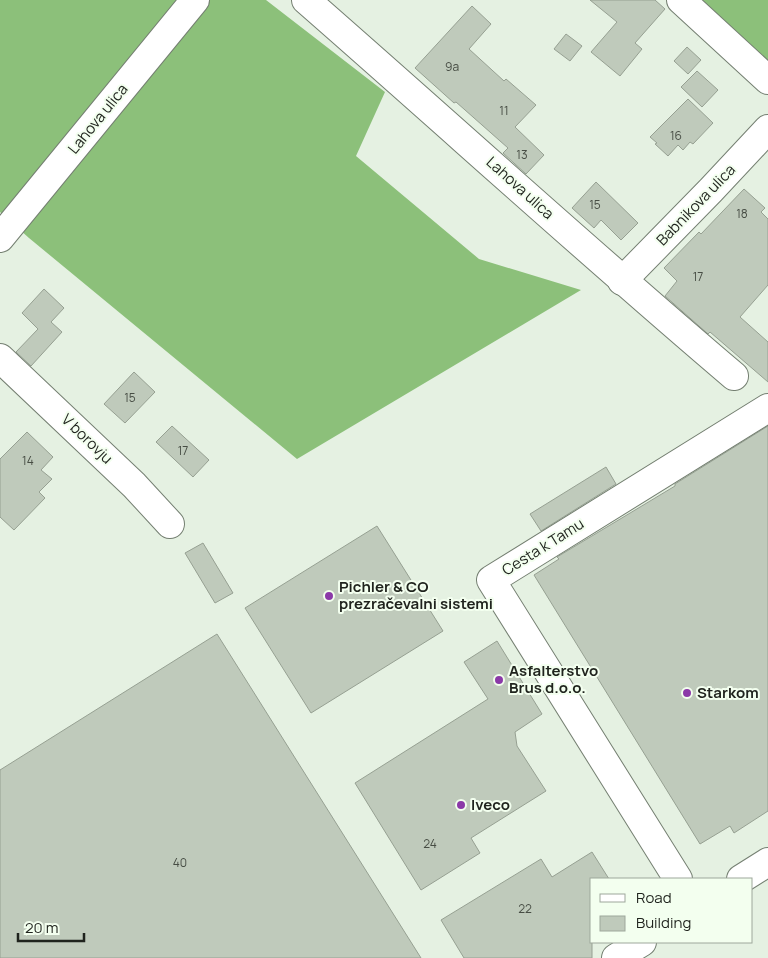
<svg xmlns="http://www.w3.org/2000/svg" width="768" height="958" font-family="Manrope,sans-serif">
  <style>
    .forest { fill: #8cc07a }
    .building { fill: #bfcabb; stroke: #96a092 }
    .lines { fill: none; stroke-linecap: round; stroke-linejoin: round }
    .minor-casing { stroke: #747f71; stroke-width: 30 }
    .minor { stroke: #fff; stroke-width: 28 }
    .poi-dot { fill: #8b39a8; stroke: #f3ffef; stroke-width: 2 }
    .labels { text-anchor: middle; stroke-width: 4; stroke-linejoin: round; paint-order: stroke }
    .number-label { font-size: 12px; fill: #474d44 }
    .street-label { font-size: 15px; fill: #1f231d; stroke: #f3ffef }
    .poi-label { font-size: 15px; font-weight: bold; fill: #1f231d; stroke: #f3ffef; text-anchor: start }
  </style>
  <rect width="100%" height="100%" fill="#e5f1e2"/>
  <g class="forest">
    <path d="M0 0H266L385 92 356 156 479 259 581 290 297 459 29 238 0 212Z"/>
    <path d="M699 0H768V66Z"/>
  </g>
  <g class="building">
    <path d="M590 0H655L665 9 635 43 642 49 620 76 591 52 617 22Z"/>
    <path d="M472 6 491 24 469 49 504 81 506 79 536 105 515 127 544 155 526 174 503 153 508 148 456 102 454 103 415 68Z"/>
    <path d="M566 34 582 46 570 61 554 49Z"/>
    <path d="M687 47 701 60 688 74 674 61Z"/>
    <path d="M697 71 718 90 702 107 681 87Z"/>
    <path d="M688 99 713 123 693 144 690 142 683 150 678 145 668 156 655 144 657 143 650 137Z"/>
    <path d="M596 182 638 223 621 240 601 220 594 228 572 208Z"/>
    <path d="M744 189 765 208 761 212 768 219V285L740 317 768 342V382L710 332 708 334 665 296 677 281 664 268 699 232 701 234Z"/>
    <path d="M44 289 64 308 51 322 62 332 31 366 16 352 38 329 22 313Z"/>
    <path d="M134 372 155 392 125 423 104 404Z"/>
    <path d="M172 426 209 460 193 477 156 442Z"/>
    <path d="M768 426V811L734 833 730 826 700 844 534 575 559 559 557 557 675 486V484Z"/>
    <path d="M27 432 53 457 41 470 52 479 39 492 45 498 14 530 0 517V459Z"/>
    <path d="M606 467 616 484 541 531 530 514Z"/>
    <path d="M377 526 443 631 311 713 245 608Z"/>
    <path d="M203 543 233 593 215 603 185 553Z"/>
    <path d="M217 634 421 958H0V770Z"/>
    <path d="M497 641 542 714 515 732 517 746 546 791 471 838 480 853 421 890 355 783 488 699 464 662Z"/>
    <path d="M592 852 609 879H592V958H464L441 920 541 859 552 877Z"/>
  </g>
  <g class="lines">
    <defs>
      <g id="minor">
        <path d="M306 0C449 125 589 253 734 376"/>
        <path d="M681 0 768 80"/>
        <path d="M0 238 195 0"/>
        <path d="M622 281 711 190 768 129"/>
        <path d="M0 358 134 485 170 524"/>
        <path d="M678 879 491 580 768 408"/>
        <path d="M741 879 768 862"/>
        <path d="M616 958 642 942"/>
      </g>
    </defs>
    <use href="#minor" class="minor-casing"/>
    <use href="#minor" class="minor"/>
  </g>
  <g class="poi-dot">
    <circle cx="329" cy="596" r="5"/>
    <circle cx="499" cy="680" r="5"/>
    <circle cx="687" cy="693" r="5"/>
    <circle cx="461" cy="805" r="5"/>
  </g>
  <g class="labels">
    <g class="number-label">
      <text x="452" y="71">9a</text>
      <text x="504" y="115">11</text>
      <text x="676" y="140">16</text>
      <text x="522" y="159">13</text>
      <text x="595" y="209">15</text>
      <text x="742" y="218">18</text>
      <text x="698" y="281">17</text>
      <text x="130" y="402">15</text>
      <text x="183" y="455">17</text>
      <text x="28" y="465">14</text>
      <text x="430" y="848">24</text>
      <text x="180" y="867">40</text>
      <text x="525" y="913">22</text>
    </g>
    <g class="street-label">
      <text transform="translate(98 119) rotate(-51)" y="5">Lahova ulica</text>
      <text transform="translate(520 188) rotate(42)" y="5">Lahova ulica</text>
      <text transform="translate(696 205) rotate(-46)" y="5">Babnikova ulica</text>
      <text transform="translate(87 439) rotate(44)" y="5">V borovju</text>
      <text transform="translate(543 547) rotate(-32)" y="5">Cesta k Tamu</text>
    </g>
    <g class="poi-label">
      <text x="339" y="592">Pichler &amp; CO<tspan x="339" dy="17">prezračevalni sistemi</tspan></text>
      <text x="509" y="676">Asfalterstvo<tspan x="509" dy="17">Brus d.o.o.</tspan></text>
      <text x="697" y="698">Starkom</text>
      <text x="471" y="810">Iveco</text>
    </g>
  </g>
  <rect x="590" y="878" width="162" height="65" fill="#f3ffef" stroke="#9ea79b"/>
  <rect x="600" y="894" width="25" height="8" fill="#ffffff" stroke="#9ea79b"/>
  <text x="636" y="903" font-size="15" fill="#1f231d">Road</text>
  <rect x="600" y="916" width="25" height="15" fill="#bfcabb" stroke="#9ea79b"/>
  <text x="636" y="928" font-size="15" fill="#1f231d">Building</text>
  <path d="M18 933v8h66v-8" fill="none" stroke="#1f231d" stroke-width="2.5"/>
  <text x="25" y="933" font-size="15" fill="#1f231d" stroke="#f3ffef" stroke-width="4" paint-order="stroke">20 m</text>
</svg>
